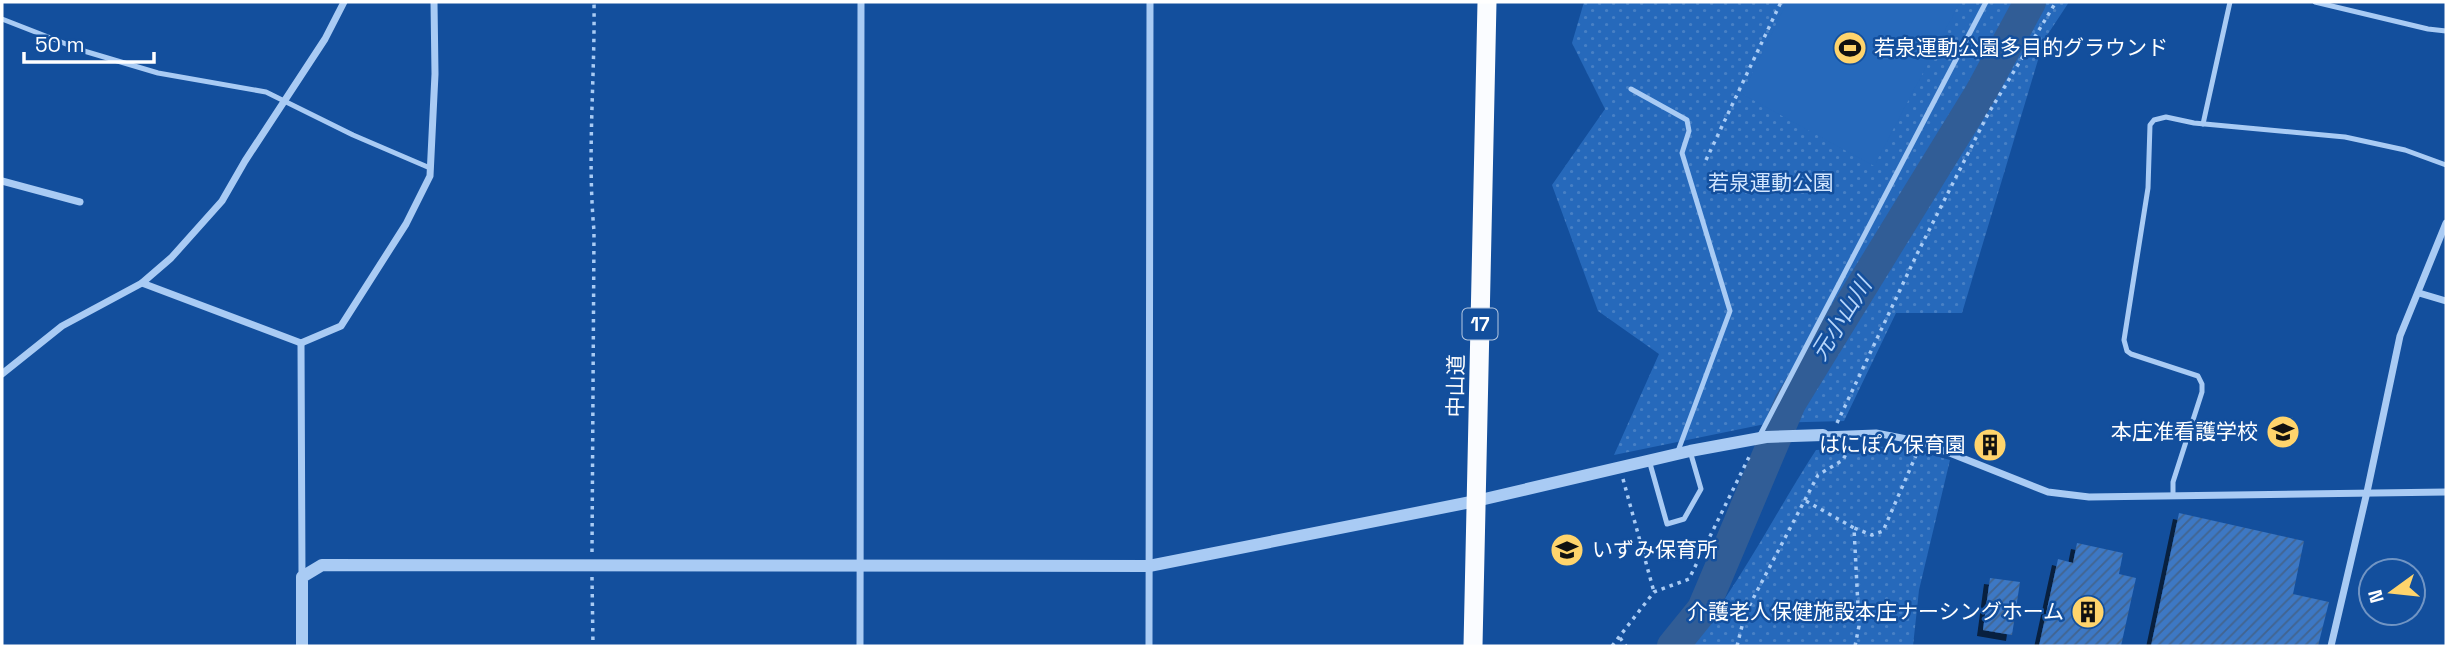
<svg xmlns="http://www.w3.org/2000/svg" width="2448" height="648" font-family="'Space Grotesk','Noto Sans JP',sans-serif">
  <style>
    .grass { fill: url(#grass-dots) }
    .pitch { fill: #2669bb }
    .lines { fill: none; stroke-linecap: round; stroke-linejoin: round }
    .river { stroke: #315d96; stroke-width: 32 }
    .building { fill: url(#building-hatch); filter: url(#shadow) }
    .path { stroke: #a9cbf4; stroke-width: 3.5; stroke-dasharray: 3.5 5; stroke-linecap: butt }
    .service { stroke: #a9cbf4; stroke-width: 5 }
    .minor { stroke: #a9cbf4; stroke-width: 7 }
    .tertiary { stroke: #a9cbf4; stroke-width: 12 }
    .trunk { stroke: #fafcff; stroke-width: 19 }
    .labels { text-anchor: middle; stroke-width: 5; stroke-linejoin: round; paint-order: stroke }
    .shield { fill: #134f9d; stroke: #b8cae2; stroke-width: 2 }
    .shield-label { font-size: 19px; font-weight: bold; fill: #fff }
    .poi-label { font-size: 21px; fill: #fff; stroke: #134f9d; text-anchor: end }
    .park-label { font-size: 21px; fill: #d1e5fe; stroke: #134f9d }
    .street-label { font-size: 21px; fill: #fff; stroke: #134f9d }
    .water-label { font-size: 23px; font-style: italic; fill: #b6d5fa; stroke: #134f9d }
  </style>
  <defs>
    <pattern id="grass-dots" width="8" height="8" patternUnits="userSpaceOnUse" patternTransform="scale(1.75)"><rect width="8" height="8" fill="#2669bb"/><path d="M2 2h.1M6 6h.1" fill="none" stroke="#4780c5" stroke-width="1.8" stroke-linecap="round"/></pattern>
    <pattern id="building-hatch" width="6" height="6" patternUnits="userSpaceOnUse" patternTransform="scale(1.75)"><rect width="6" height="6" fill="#3c78c4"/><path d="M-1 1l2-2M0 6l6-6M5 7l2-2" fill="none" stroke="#43648e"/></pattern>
    <filter id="shadow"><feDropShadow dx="-6" dy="6" stdDeviation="0" flood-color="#0009"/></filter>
  </defs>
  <rect width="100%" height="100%" fill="#134f9d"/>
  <g class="grass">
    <path d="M1584 2H2069L2044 40 1962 313H1896L1844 421 1770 423 1614 455 1659 354 1598 311 1552 185 1605 109 1572 43Z"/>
    <path d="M1898 446 1950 460 1919 590 1913 646H1690C1739 586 1774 515 1816 450Z"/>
  </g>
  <path class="pitch" d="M1787 2H1960L1874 166 1742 94Z"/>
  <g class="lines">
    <path class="river" d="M1673 646 1703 609 1790 403 1980 94 2030 2"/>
  </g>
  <g class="building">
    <path d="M2179 513 2304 541 2293 594 2329 602 2318 646H2151Z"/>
    <path d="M2077 543 2123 553 2119 574 2136 578 2121 646H2039L2058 559 2073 563Z"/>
    <path d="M1990 578 2020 582 2012 635 1983 630Z"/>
  </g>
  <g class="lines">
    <g class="path">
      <path d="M1706 160 1781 2"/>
      <path d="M1837 423 1917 254 1988 114 2056 2"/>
      <path d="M1623 479 1654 592"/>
      <path d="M1806 501 1854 528"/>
      <path d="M592 552 594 231C587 154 595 79 594 2"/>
      <path d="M592 577 593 646"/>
      <path d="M1620 638 1626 646"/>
      <path d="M1612 646 1654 592 1689 579 1751 453"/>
      <path d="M1737 646 1745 614 1818 475 1843 460 1850 445"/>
      <path d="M1855 646 1859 626 1854 528 1872 535 1883 531 1917 453"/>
    </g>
    <g class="service">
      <path d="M2315 2 2428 29 2446 31"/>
      <path d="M2 19 84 51 158 73 266 92 353 135 430 168"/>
      <path d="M1631 89 1687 120 1689 131 1682 153 1730 311 1678 451"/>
      <path d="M2203 124 2230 2"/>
      <path d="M1760 435 1986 2"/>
      <path d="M1649 460 1667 524 1684 519 1701 489 1690 451"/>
      <path d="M2173 495V482L2202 392V384L2198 376 2131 354 2127 351 2124 340 2148 188 2150 125 2154 120 2166 117 2194 123 2345 137 2405 150 2446 165"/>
    </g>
    <g class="minor">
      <path d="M2 181 80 202"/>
      <path d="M142 283 301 343 341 326 406 224 430 176 435 74 434 2"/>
      <path d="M2419 293 2446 301"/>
      <path d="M301 343 302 577"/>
      <path d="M2 374 62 326 142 283 171 258 222 201 245 161 325 39 344 2"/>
      <path d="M1823 435 1876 433 1922 442 2048 492 2089 497 2446 492"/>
      <path d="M860 646 861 2"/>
      <path d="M1149 646 1150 2"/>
      <path d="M2331 646 2367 492 2400 336 2446 223"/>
    </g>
    <path class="tertiary" d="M302 646V577L322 565 1149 566 1476 501 1690 451 1766 437 1823 435"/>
    <path class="trunk" d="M1473 646 1487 2"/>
  </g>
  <defs>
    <symbol id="stadium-disc" viewBox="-11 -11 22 22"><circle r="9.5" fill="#ffd46c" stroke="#134f9d"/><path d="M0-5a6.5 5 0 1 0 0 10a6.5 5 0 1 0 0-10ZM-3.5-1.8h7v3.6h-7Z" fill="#111"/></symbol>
    <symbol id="university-disc" viewBox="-11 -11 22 22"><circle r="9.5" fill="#ffd46c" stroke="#134f9d"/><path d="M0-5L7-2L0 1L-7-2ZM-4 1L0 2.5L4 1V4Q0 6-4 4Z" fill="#111"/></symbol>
    <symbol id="building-disc" viewBox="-11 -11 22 22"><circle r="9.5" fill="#ffd46c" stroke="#134f9d"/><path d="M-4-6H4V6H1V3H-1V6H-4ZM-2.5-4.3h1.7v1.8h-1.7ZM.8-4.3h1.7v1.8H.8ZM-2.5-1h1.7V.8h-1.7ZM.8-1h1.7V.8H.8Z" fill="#111"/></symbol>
    <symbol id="school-disc" viewBox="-11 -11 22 22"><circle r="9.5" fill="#ffd46c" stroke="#134f9d"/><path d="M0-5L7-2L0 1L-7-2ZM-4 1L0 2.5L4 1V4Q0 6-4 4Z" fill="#111"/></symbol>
  </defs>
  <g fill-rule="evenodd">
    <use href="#stadium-disc" x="1831" y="29" width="38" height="38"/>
    <use href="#university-disc" x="2264" y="413" width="38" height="38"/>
    <use href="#building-disc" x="1971" y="426" width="38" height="38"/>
    <use href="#school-disc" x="1548" y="531" width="38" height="38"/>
    <use href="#building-disc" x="2069" y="593" width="38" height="38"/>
  </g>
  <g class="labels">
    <rect class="shield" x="1462.5" y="308.5" width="35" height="31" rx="5"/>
    <g class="shield-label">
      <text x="1480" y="331">17</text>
    </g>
    <g class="poi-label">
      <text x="1874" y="55" text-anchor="start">若泉運動公園多目的グラウンド</text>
      <text x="2258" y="439">本庄准看護学校</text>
      <text x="1966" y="452">はにぽん保育園</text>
      <text x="1592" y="557" text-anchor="start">いずみ保育所</text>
      <text x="2064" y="619">介護老人保健施設本庄ナーシングホーム</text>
    </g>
    <g class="park-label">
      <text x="1771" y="190">若泉運動公園</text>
    </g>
    <g class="street-label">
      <text transform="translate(1456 386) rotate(-89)" y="7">中山道</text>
    </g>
    <g class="water-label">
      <text transform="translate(1841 319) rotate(-58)" y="8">元小山川</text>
    </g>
  </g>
  <rect width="2448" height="648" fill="none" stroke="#ffffff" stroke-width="7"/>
  <g transform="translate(2392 592) rotate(255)"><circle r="33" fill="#134f9d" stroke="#7195c4" stroke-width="2"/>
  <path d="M0-5L12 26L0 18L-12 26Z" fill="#ffd46c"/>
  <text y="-10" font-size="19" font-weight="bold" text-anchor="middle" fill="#ffffff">N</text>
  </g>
  <path d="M24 52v10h130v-10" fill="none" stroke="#ffffff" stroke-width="3.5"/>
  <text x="35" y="52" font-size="21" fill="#ffffff" stroke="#134f9d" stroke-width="5" paint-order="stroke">50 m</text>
</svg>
